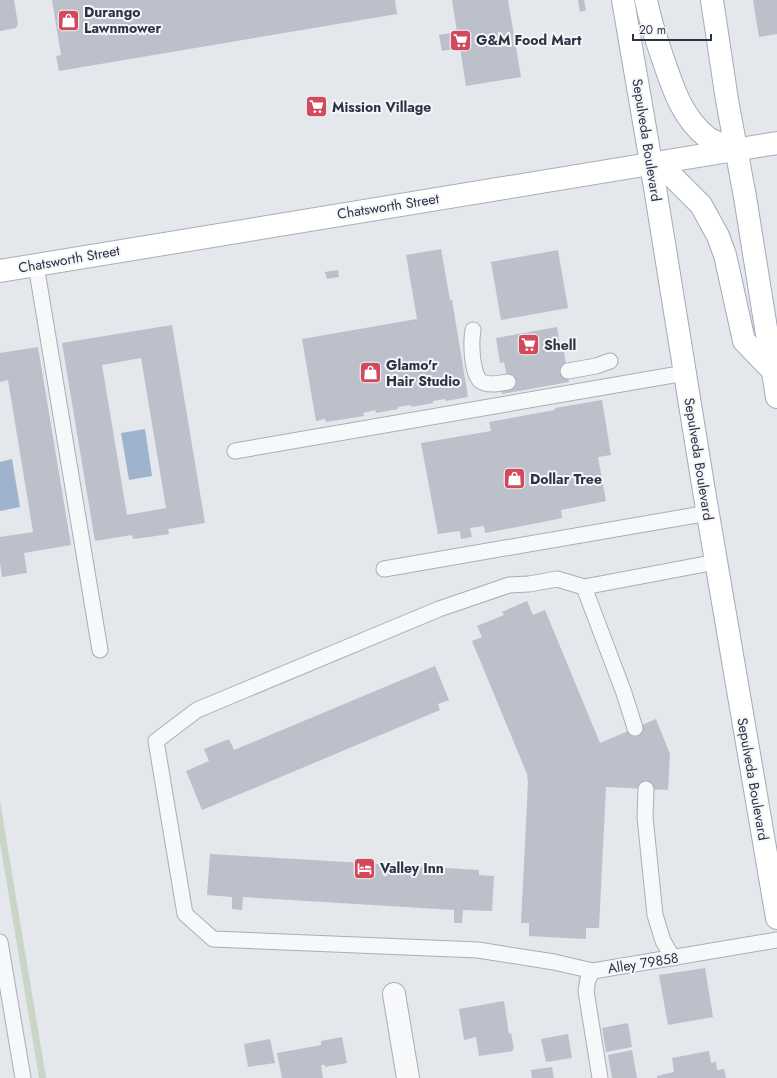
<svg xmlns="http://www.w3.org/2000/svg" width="777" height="1078" font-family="Jost,sans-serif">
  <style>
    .green { fill: #c9d6c5 }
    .water { fill: #9fb4cc }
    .building { fill: #bbc0ca; fill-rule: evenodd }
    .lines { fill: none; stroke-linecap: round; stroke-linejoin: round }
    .lane-casing { stroke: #a9aeb7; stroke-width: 17 }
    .street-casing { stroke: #a9aeb7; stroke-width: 24 }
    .secondary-casing { stroke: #a9aeb7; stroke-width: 24 }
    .primary-casing { stroke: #a3abb8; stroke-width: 24 }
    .lane { stroke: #f7f8fa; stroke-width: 15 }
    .street { stroke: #f7f8fa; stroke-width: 22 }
    .secondary { stroke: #fff; stroke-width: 22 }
    .primary { stroke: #fff; stroke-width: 22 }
    .labels { text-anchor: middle; stroke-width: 4; stroke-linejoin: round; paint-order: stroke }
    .poi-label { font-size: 14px; font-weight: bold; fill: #2b3445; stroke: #f4f6f9; text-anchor: start }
    .street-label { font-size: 14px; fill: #2b3445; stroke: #f4f6f9 }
  </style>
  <rect width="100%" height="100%" fill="#e4e7ec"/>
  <path class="green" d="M0 801 46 1078H39L0 843Z"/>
  <g class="water">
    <path d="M145 429 152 476 129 480 121 433Z"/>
    <path d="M12 459 20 507 0 511V462Z"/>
  </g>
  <g class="building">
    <path d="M0 0H14L18 24 16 28 0 31Z"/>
    <path d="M52 0H395L397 14 59 71 56 56 61 55Z"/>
    <path d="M452 0H508L521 77 466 86 460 48 442 51 439 35 457 32Z"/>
    <path d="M578 0H584L586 10 580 12Z"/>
    <path d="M753 0H777V34L759 37Z"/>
    <path d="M441 249 450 300H452L468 397 446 401 445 399 433 401V403L411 407V405L398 407V409L376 413 375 410 363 413 364 416 326 422 325 419 316 421 302 339 417 319 406 255Z"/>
    <path d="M558 250 568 308 501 320 491 262Z"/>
    <path d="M338 270 339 277 327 279 325 272Z"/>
    <path d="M172 325 205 523 168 529 169 534 149 537 133 539 132 535 95 541 62 343ZM141 358 166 508 127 515 102 365Z"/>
    <path d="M557 327 561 352H564L569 382 502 394 501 388 509 387 504 362 500 363 496 338Z"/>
    <path d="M38 347 71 545 24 553 27 573 2 577 0 563V537L33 532 8 380 0 382V353Z"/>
    <path d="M602 400 611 455 598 457 606 501 561 510 562 518 543 522 485 533 484 526 470 528 472 537 461 539 460 531 438 534 421 443 491 431 489 422 555 410V408Z"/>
    <path d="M527 601 533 615 545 610 600 743 656 719 670 754 668 790 606 787 599 928H586V939L529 936V923H521L528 782 527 774 472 641 482 637 477 626 504 615 502 612Z"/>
    <path d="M435 666 449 700 438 704 440 710 202 810 186 771 209 761 204 749 229 739 234 750Z"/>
    <path d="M210 854 479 870V875L494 876 492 911 463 910 462 923H454V910L243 897 242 910 232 909V897L207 895Z"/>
    <path d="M705 968 713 1017 668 1025 659 975Z"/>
    <path d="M504 1001 509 1034 511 1033 514 1049H512L513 1051 479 1056 476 1037 464 1040 459 1009Z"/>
    <path d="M628 1023 632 1047 606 1052 602 1028Z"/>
    <path d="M568 1034 572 1058 546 1062 541 1039Z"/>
    <path d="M342 1037 347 1063 325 1067V1065H321L323 1078H282L277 1053 316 1046 321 1045V1041Z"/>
    <path d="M270 1039 275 1063 248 1067 244 1044Z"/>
    <path d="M632 1050 637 1078H612L608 1055Z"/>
    <path d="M709 1051 711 1063 716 1062 717 1070 724 1069 726 1078H657V1076L674 1072 672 1058Z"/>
    <path d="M552 1067 554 1078H532L531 1070Z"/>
  </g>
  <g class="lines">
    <defs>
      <g id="lane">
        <path d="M36 265 100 650"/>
        <path d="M473 330C471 341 471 376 482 382 490 386 500 383 508 382"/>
        <path d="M568 371 596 366 610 361"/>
        <path d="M235 451 685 373"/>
        <path d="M384 569 708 513"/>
        <path d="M584 587 557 579 529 584 509 585 439 609 197 710 156 741 185 914 213 939 478 950 554 962 593 971"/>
        <path d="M635 728 624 693 584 587 716 562"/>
        <path d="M646 789 645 817 655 915 663 941 673 958"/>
        <path d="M0 942 23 1078"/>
        <path d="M600 1078 586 991 588 979 593 971 777 940"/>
      </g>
      <path id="street" d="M394 994 408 1078"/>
      <path id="secondary" d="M0 271 777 143"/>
      <g id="primary">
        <path d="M623 0 651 163 704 491 777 918"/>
        <path d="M646 0C650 20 656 39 663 59 673 88 682 118 708 138 716 143 728 146 736 150"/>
        <path d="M712 0 727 100 745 197 777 397"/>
        <path d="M651 163 671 175 701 205 718 236 725 255 744 341 773 371"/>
      </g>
    </defs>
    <use href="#lane" class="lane-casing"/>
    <use href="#street" class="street-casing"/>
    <use href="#secondary" class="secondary-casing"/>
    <use href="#primary" class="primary-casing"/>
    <use href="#lane" class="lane"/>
    <use href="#street" class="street"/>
    <use href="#secondary" class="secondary"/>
    <use href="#primary" class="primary"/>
  </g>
  <defs>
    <symbol id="shop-square" viewBox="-11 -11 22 22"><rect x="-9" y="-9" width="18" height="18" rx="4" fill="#d1495b" stroke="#f4f6f9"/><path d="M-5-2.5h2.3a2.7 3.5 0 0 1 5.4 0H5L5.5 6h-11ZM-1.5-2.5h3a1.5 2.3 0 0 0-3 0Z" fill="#fff"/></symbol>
    <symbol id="supermarket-square" viewBox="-11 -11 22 22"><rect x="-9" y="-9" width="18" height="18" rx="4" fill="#d1495b" stroke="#f4f6f9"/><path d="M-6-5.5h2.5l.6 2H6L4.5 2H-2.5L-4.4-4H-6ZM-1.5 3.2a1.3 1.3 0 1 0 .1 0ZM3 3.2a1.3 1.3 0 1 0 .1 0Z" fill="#fff"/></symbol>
    <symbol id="hotel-square" viewBox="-11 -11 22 22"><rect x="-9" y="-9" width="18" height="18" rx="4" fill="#d1495b" stroke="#f4f6f9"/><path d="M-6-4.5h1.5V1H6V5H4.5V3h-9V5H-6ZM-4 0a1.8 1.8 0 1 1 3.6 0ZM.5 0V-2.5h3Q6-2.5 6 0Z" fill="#fff"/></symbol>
  </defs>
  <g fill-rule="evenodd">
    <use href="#shop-square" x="56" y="8" width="25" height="25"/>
    <use href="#supermarket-square" x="448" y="28" width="25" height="25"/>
    <use href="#supermarket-square" x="304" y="94" width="25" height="25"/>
    <use href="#supermarket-square" x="516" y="332" width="25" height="25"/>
    <use href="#shop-square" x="358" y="360" width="25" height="25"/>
    <use href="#shop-square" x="502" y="466" width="25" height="25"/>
    <use href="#hotel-square" x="352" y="856" width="25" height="25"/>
  </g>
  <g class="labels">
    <g class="poi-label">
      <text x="84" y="17">Durango<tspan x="84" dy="16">Lawnmower</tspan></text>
      <text x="476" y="45">G&amp;M Food Mart</text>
      <text x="332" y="112">Mission Village</text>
      <text x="544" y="350">Shell</text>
      <text x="386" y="370">Glamo'r<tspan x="386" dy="16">Hair Studio</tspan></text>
      <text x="530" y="484">Dollar Tree</text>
      <text x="380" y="873">Valley Inn</text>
    </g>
    <g class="street-label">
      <text transform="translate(647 140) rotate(81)" y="5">Sepulveda Boulevard</text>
      <text transform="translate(388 206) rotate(-9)" y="5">Chatsworth Street</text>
      <text transform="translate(69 259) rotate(-10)" y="5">Chatsworth Street</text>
      <text transform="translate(699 459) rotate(81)" y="5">Sepulveda Boulevard</text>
      <text transform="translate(753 779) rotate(80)" y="5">Sepulveda Boulevard</text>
      <text transform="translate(643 963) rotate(-9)" y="5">Alley 79858</text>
    </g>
  </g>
  <path d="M633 34v6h78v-6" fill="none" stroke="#2b3445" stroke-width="2"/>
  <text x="639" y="34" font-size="12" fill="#2b3445" stroke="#f4f6f9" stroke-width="3" paint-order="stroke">20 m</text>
</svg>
